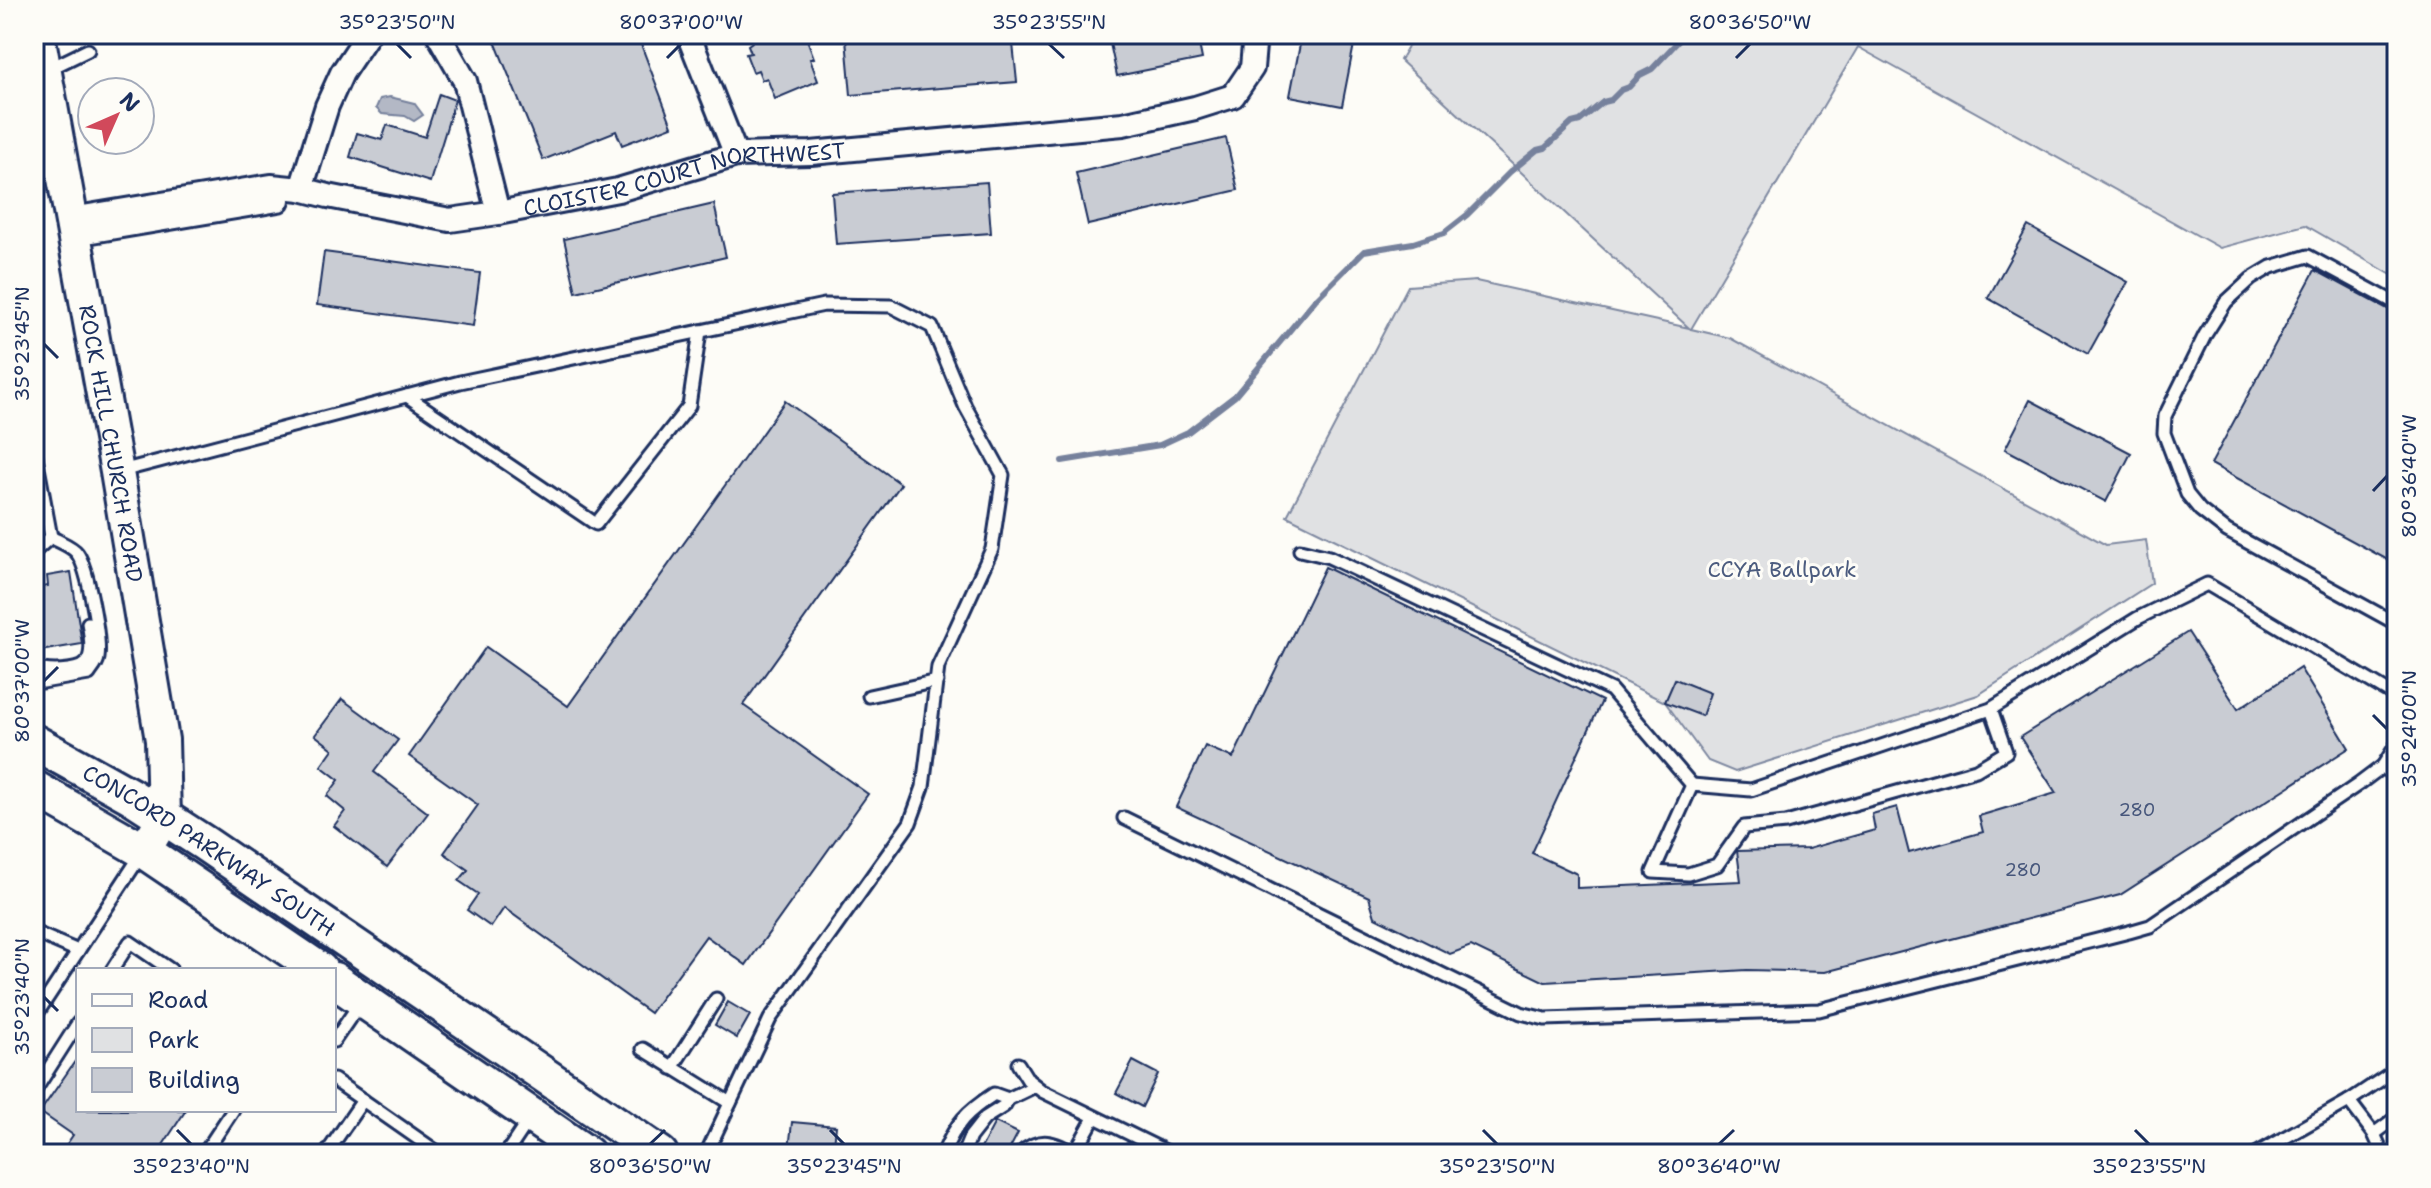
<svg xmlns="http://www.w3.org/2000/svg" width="2431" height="1188" font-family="'Shantell Sans',sans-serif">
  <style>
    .green { fill: #e0e1e3; stroke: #7e88a0; stroke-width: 2 }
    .water { fill: #b3b8c5; stroke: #76819c; stroke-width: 2 }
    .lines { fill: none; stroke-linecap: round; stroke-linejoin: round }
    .stream { stroke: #76819c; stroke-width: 6 }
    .building { fill: #c9ccd3; stroke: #1b2f5e; stroke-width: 2 }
    .service-casing { stroke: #1b2f5e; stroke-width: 17 }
    .minor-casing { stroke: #1b2f5e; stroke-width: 28 }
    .secondary-casing { stroke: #1b2f5e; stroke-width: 38 }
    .primary-casing { stroke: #1b2f5e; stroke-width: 40 }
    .service { stroke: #fdfcf7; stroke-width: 11 }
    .minor { stroke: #fdfcf7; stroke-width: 22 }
    .secondary { stroke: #fdfcf7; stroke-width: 32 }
    .primary { stroke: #fdfcf7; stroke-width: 34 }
    .ticks { fill: none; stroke: #1b2f5e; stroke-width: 3 }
    .labels { text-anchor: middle; stroke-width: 6; stroke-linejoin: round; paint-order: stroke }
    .number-label { font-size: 18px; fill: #46567b }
    .street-label { font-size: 22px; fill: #1b2f5e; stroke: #fdfcf7 }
    .park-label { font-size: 22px; fill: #4c5c7f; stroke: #fdfcf7 }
    .neatline { fill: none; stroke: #1b2f5e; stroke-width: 3 }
    .ticks-label { font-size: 20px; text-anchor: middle; fill: #1b2f5e }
  </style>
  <rect width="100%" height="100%" fill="#fdfcf7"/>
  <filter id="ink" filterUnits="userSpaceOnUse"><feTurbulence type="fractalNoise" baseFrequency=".0125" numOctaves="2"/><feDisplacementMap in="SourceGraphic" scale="16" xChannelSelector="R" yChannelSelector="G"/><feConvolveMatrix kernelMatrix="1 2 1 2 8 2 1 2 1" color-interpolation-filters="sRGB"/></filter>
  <g filter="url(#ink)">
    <path class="green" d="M1415 34H2397V278L2305 225 2220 248 1858 47 1691 329 1730 338 2106 545 2146 540 2152 583 1978 695 1735 772 1708 761 1665 702 1287 516 1408 286 1476 281 1689 328 1400 60Z"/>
    <path class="water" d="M390 97 414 103 423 115 414 121 405 116 382 114 376 108 380 99Z"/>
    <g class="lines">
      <g class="stream">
        <path d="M1690 34H1693"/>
        <path d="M1062 461 1160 445 1188 432 1235 396 1315 300 1364 251 1413 243 1444 233 1467 215 1510 172 1537 150 1545 148 1572 123 1580 121 1603 102 1611 100 1621 90 1629 87 1640 75 1652 69 1685 34"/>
      </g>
    </g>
    <g class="building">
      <path d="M492 34H637L672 126 622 145 616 131 543 160Z"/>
      <path d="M750 34H805L814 58 810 59 818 81 775 99 767 78 762 80 758 70 753 72 746 54 751 53 748 45 752 42Z"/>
      <path d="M905 34H1012L1017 82 851 95 846 39Z"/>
      <path d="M1108 34H1197L1202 59 1117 76Z"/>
      <path d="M1302 34H1356L1342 106 1290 96Z"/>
      <path d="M439 94 455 100 430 182 350 157 357 133 382 140 387 125 425 137Z"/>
      <path d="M1226 138 1238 190 1088 225 1076 173Z"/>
      <path d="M987 182 991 233 836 244 832 193Z"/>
      <path d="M714 204 726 257 576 292 564 239Z"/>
      <path d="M2028 226 2128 282 2088 354 1988 298Z"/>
      <path d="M324 252 480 273 473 326 317 305Z"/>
      <path d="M2315 270 2397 314V565L2211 464Z"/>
      <path d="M2030 400 2131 453 2106 502 2005 449Z"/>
      <path d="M785 401 901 484 743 705 868 794 746 965 706 936 650 1013 504 908 491 927 467 910 478 894 459 881 468 870 444 853 478 805 409 756 486 647 568 706Z"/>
      <path d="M1325 567 1602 701 1532 853 1577 874V888L1741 881 1737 851 1808 849 1875 830 1872 814 1897 807 1909 853 1983 832 1979 816 2056 793 2020 737 2188 632 2238 709 2300 668 2349 748 2120 895 1825 972 1747 970 1545 982 1471 946 1450 954 1375 917 1369 897 1176 807 1205 746 1233 758Z"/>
      <path d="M71 572 82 644 34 652V588L48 586 47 576Z"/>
      <path d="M1675 679 1710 693 1702 716 1665 702Z"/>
      <path d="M342 699 398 740 374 772 428 813 387 867 334 826 345 811 327 796 339 780 321 766 333 749 315 735Z"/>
      <path d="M728 1002 750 1015 737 1038 715 1025Z"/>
      <path d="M78 1057V1110H186L157 1154H60L73 1135 40 1112Z"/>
      <path d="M1133 1061 1158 1074 1142 1107 1116 1093Z"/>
      <path d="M792 1122 836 1126 833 1154 789 1150Z"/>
      <path d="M995 1122 1018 1133 1007 1154H978Z"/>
    </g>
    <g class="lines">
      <defs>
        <g id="service">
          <path d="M49 69 88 50"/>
          <path d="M2397 304 2308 256 2271 267 2251 279 2226 302 2205 335 2165 416 2164 433 2187 494 2200 510 2227 531 2397 624"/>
          <path d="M407 396 596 524 689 406 700 331"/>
          <path d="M34 446 51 537"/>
          <path d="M121 471 460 382 824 305 891 306 932 327 965 406 1003 475 992 549 938 667 923 787 910 823 770 1019 706 1154"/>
          <path d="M1300 550 1329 557 1611 690 1692 785"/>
          <path d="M34 552 51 537"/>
          <path d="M34 668C46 672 77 673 86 663 94 654 90 633 88 623"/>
          <path d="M34 677 43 682 89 674C93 668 97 664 98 658 101 639 88 568 77 553 72 546 59 542 51 537"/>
          <path d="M869 696 937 681"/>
          <path d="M1991 709 2006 752 1976 770 1786 823 1744 827 1717 865 1688 874 1653 872 1692 785 1751 790 1991 709 2138 618 2207 584 2397 697"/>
          <path d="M2383 766 2397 780"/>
          <path d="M1124 818 1521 1013 1545 1019 1819 1010 2129 932 2150 926 2359 784 2383 766 2397 744"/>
          <path d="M34 932 78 951"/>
          <path d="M112 970 130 942 171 970"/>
          <path d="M34 1018 141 855"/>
          <path d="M334 1041 360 1003"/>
          <path d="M643 1049 730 1103"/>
          <path d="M1018 1064 1028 1080 1042 1091 1171 1154"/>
          <path d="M672 1068 716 999"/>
          <path d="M334 1080 440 1154"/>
          <path d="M34 1092 78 1023"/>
          <path d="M2349 1101 2374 1134 2383 1154"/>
          <path d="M2374 1134 2397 1117"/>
          <path d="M204 1154 233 1110"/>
          <path d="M326 1154 363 1100"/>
          <path d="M506 1154 530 1118"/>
          <path d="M943 1154C956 1123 966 1112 994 1094L1008 1099"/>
          <path d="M963 1154 970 1137 985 1118 1004 1106 1008 1099 1035 1086"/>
          <path d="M1020 1154C1040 1135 1054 1142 1076 1154"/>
          <path d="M1074 1154 1094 1118"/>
          <path d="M2256 1154 2349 1101 2397 1069"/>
        </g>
        <g id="minor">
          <path d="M438 34 465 81 498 213"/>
          <path d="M688 34 736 155"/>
          <path d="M301 189 327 106 342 73 368 34"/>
          <path id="s1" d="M71 219 271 186 301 189 328 196 450 220 498 213 618 190 736 155 811 153 1123 124 1195 108 1233 96 1252 68 1255 34"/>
          <path d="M74 234 278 200"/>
        </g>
        <g id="secondary">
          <path id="s2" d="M38 34 117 472 162 740 164 817 144 851"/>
        </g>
        <g id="primary">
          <path id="s3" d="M34 742 131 796 204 843 660 1154"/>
          <path d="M34 788 144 851 320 970"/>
          <path d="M334 980 587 1154"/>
        </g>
      </defs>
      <use href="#service" class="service-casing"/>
      <use href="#minor" class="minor-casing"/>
      <use href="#secondary" class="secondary-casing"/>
      <use href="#primary" class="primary-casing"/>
      <use href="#service" class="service"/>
      <use href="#minor" class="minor"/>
      <use href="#secondary" class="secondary"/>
      <use href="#primary" class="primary"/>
    </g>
  </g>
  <path class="ticks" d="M397 44 411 58M1049 44 1064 58M667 58 681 44M1736 58 1750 44M44 344 58 358M2373 491 2387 476M44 681 58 667M2373 715 2387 729M44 997 58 1011M177 1130 191 1144M830 1130 844 1144M1483 1130 1497 1144M2135 1130 2149 1144M650 1144 665 1130M1719 1144 1734 1130"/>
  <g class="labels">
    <g class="number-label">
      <text x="2137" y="816">280</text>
      <text x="2023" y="876">280</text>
    </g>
    <g class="street-label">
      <text dy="8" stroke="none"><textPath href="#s1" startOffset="624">CLOISTER COURT NORTHWEST</textPath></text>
      <text dy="8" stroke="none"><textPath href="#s2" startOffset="416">ROCK HILL CHURCH ROAD</textPath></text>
      <text dy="8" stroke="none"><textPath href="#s3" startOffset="206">CONCORD PARKWAY SOUTH</textPath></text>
    </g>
    <g class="park-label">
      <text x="1782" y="577">CCYA Ballpark</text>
    </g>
  </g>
  <rect width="2431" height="1188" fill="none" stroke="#fdfcf7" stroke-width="88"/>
  <rect x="76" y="968" width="260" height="144" fill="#fdfcf7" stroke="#a3aaba" stroke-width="2"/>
  <rect x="92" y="994" width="40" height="12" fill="#fdfcf7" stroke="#a3aaba" stroke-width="2"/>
  <text x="148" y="1008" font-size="24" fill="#1b2f5e">Road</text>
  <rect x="92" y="1028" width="40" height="24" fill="#e0e1e3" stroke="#a3aaba" stroke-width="2"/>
  <text x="148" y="1048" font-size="24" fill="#1b2f5e">Park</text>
  <rect x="92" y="1068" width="40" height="24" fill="#c9ccd3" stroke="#a3aaba" stroke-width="2"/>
  <text x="148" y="1088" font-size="24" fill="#1b2f5e">Building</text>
  <g transform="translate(116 116) rotate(45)"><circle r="38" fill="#fdfcf7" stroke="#a3aaba" stroke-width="2"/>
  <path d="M0-6L14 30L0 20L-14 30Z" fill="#d1495b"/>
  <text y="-12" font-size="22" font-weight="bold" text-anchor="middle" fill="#1b2f5e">N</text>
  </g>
  <rect x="44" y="44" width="2343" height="1100" class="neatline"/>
  <g class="ticks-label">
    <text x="397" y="29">35°23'50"N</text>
    <text x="681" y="29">80°37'00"W</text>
    <text x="1049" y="29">35°23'55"N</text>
    <text x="1750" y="29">80°36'50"W</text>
    <text transform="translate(22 344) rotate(-90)" y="7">35°23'45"N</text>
    <text transform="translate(2409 476) rotate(-90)" y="7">80°36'40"W</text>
    <text transform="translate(22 681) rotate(-90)" y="7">80°37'00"W</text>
    <text transform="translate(2409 729) rotate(-90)" y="7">35°24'00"N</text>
    <text transform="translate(22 997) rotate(-90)" y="7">35°23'40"N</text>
    <text x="191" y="1173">35°23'40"N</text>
    <text x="650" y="1173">80°36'50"W</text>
    <text x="844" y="1173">35°23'45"N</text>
    <text x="1497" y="1173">35°23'50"N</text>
    <text x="1719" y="1173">80°36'40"W</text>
    <text x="2149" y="1173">35°23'55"N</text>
  </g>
</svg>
